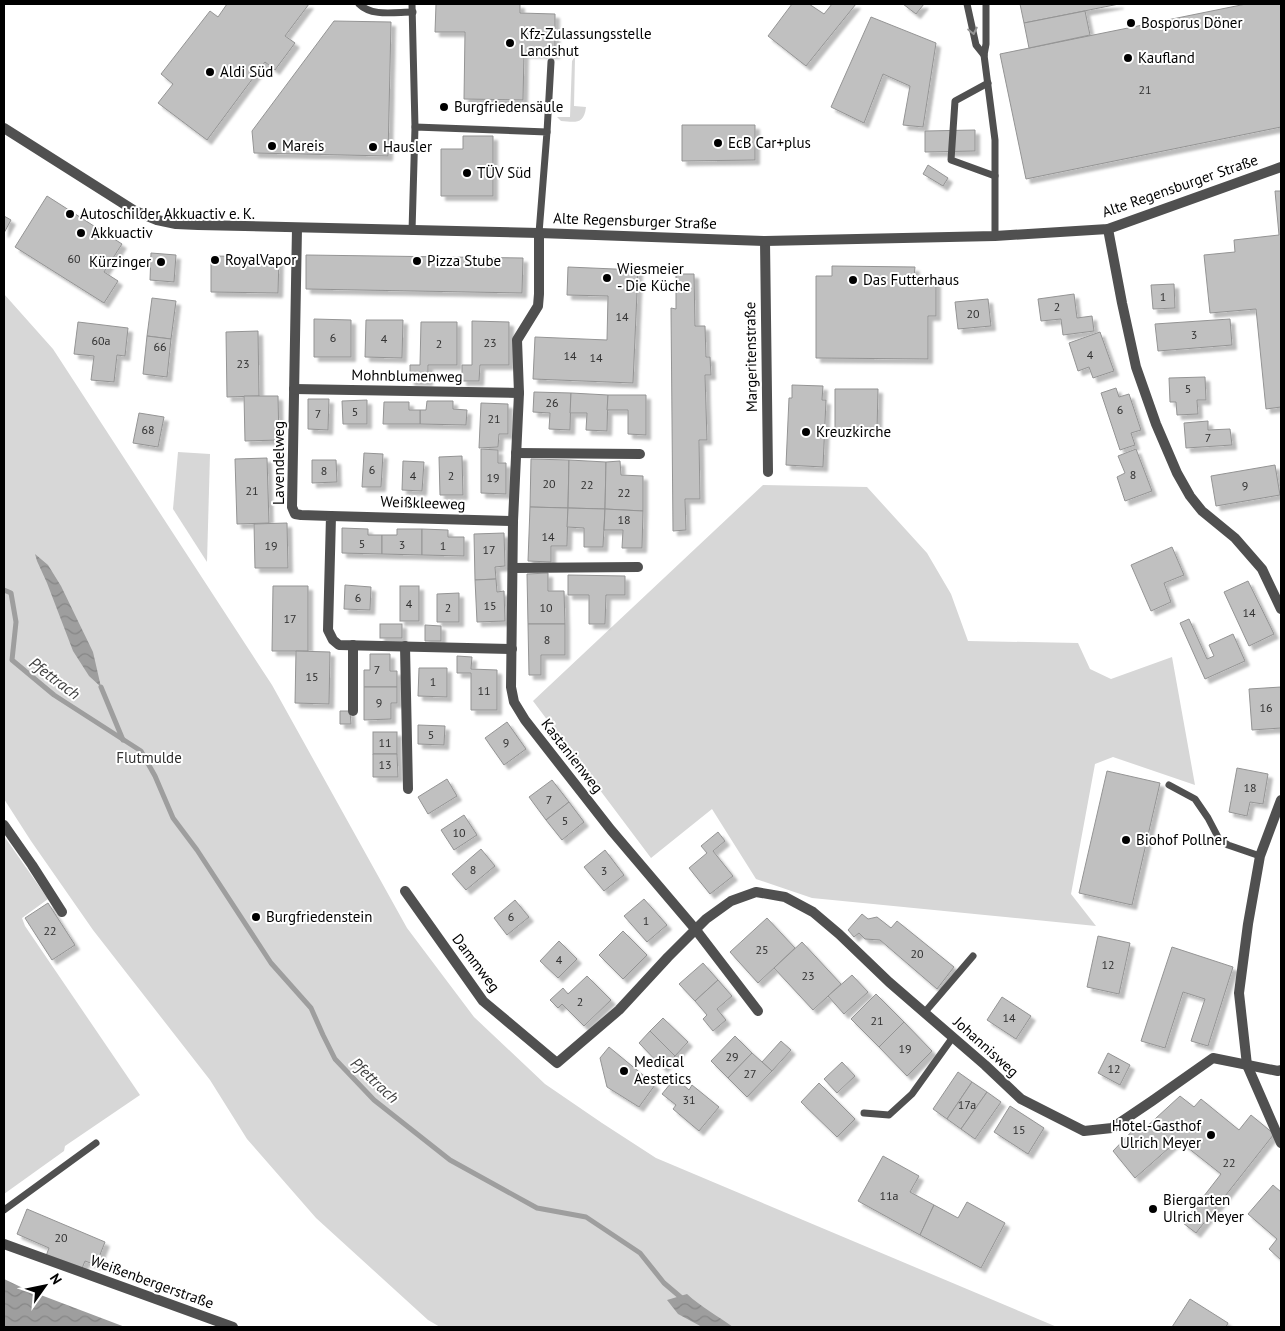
<svg xmlns="http://www.w3.org/2000/svg" width="1285" height="1331" font-family="'PT Sans',sans-serif">
  <style>
    .green { fill: #d7d7d7 }
    .water { fill: url(#water-waves) }
    .lines { fill: none; stroke-linecap: round; stroke-linejoin: round }
    .stream { stroke: #9e9e9e; stroke-width: 5 }
    .building { fill: #c0c0c0; stroke: #949494; filter: url(#shadow) }
    .service { stroke: #505050; stroke-width: 7 }
    .minor { stroke: #505050; stroke-width: 10 }
    .tertiary { stroke: #505050; stroke-width: 10 }
    .oneway { stroke: #969696 }
    .poi-dot { fill: #000; stroke: #fff; stroke-width: 2 }
    .labels { text-anchor: middle; stroke-width: 4; stroke-linejoin: round; paint-order: stroke }
    .number-label { font-size: 12px; fill: #303030 }
    .poi-label { font-size: 15px; fill: #000; stroke: #fff; text-anchor: start }
    .street-label { font-size: 15px; fill: #000; stroke: #fff }
    .park-label { font-size: 15px; fill: #2e2e2e; stroke: #fff }
    .water-label { font-size: 16px; font-style: italic; fill: #3f3f3f; stroke: #fff }
  </style>
  <defs>
    <pattern id="water-waves" width="16" height="10" patternUnits="userSpaceOnUse" patternTransform="scale(1.25)"><rect width="16" height="10" fill="#9e9e9e"/><path d="M0 5q4-4 8 0t8 0" fill="none" stroke="#868686"/></pattern>
    <filter id="shadow"><feDropShadow dx="4.5" dy="4.5" stdDeviation="1" flood-color="#0004"/></filter>
  </defs>
  <rect width="100%" height="100%" fill="#fff"/>
  <g class="green">
    <path d="M574 58H575L574 106 586 107C584 125 575 122 561 121L557 117H570L572 61Z"/>
    <path d="M4 294 53 349 272 685 407 928 474 1017 545 1084 602 1123 656 1158 1057 1327H440L428 1320 316 1218 247 1139 210 1080 93 930 31 841 4 799Z"/>
    <path d="M178 452 210 454 207 562 173 509Z"/>
    <path d="M763 485 867 487 927 553 951 594 968 641 1078 643 1090 669 1111 679 1172 657 1195 785 1113 757 1095 764 1071 894 1096 926 812 898 756 879 712 809 651 858 533 701Z"/>
    <path d="M4 836 48 899 22 918 25 926 140 1095 65 1146 64 1151 4 1194Z"/>
  </g>
  <g class="water">
    <path d="M35 554 48 565 61 586 93 652 101 687 89 676 73 651 47 583 37 561Z"/>
    <path d="M4 1279 25 1289 125 1327H4Z"/>
    <path d="M687 1294C701 1307 718 1316 733 1327H702L678 1314 667 1300Z"/>
  </g>
  <g class="lines">
    <g class="stream">
      <path d="M4 590 11 593 16 622 12 660 54 695 141 751 155 776 173 818 197 850 271 963 311 1008 323 1035 335 1059 374 1100 450 1160 537 1208 586 1217 640 1253 664 1283 684 1300"/>
      <path d="M101 687 123 740"/>
    </g>
  </g>
  <g class="building">
    <path d="M227 4H309L285 36 295 43 275 70 265 62 207 140 158 103 173 84 161 74 210 11 218 17Z"/>
    <path d="M436 4H520V13L555 14V54L524 53 523 100 464 99 465 32H435Z"/>
    <path d="M792 4H809L824 14 832 4H856L806 66 768 36Z"/>
    <path d="M903 4H924L916 14Z"/>
    <path d="M1020 4H1119L1024 23Z"/>
    <path d="M1246 4H1281V127L1026 179 1000 54Z"/>
    <path d="M1085 11 1090 35 1029 48 1024 23Z"/>
    <path d="M871 17 936 43 923 127 903 125 910 86 883 74 864 123 831 107Z"/>
    <path d="M334 21 391 22 388 156 254 153 252 131Z"/>
    <path d="M682 125H755V160L682 161Z"/>
    <path d="M975 130V151L925 152V131Z"/>
    <path d="M463 136H493V196H441V149H463Z"/>
    <path d="M928 165 948 178 943 186 923 174Z"/>
    <path d="M1275 191H1281V407L1266 409 1256 309 1210 313 1204 255 1235 252 1234 240 1279 235Z"/>
    <path d="M47 196 122 244 104 272 118 281 104 303 15 247Z"/>
    <path d="M4 216 11 220 4 233Z"/>
    <path d="M151 253 176 255 174 282 150 280Z"/>
    <path d="M306 255 523 258 522 293 306 289Z"/>
    <path d="M211 256 279 257 278 293 211 292Z"/>
    <path d="M832 266 915 267 914 277H936V316H928V359L816 358V276H832Z"/>
    <path d="M568 267 638 270 633 383 533 379 535 337 607 340 608 296 567 295Z"/>
    <path d="M676 274H694L695 326H705L706 357H710L711 375H705L707 440H699L700 499H685L686 530 673 531 671 308 676 309Z"/>
    <path d="M1174 284 1175 308 1153 309 1151 285Z"/>
    <path d="M1074 294 1077 318 1092 316 1094 331 1063 335 1061 319 1041 321 1038 299Z"/>
    <path d="M152 298 176 301 171 339 147 336Z"/>
    <path d="M988 299 991 326 958 329 955 302Z"/>
    <path d="M314 319 351 320V357H314Z"/>
    <path d="M1230 319 1232 345 1158 351 1155 324Z"/>
    <path d="M366 320H403L402 358 365 357Z"/>
    <path d="M472 321 509 322V365H480L479 381H462V365H472Z"/>
    <path d="M78 322 128 328 125 356 117 355 114 382 91 380 94 356 74 354Z"/>
    <path d="M421 322H457V365H428V381H410V365H420Z"/>
    <path d="M258 331 259 396 227 397 226 332Z"/>
    <path d="M1100 332 1114 371 1093 378 1089 367 1078 371 1069 343Z"/>
    <path d="M147 336 171 339 167 377 143 374Z"/>
    <path d="M1205 377 1206 400H1197L1198 414 1177 415 1176 402H1170L1169 378Z"/>
    <path d="M792 385 823 386 822 400H826L823 467 786 465 789 398H792Z"/>
    <path d="M1116 388 1119 397 1129 394 1141 430 1131 433 1135 445 1120 450 1101 393Z"/>
    <path d="M835 389H878L877 432 835 431Z"/>
    <path d="M534 392 571 393 570 430 549 429 550 413 533 412Z"/>
    <path d="M571 393 608 395 607 431 586 430 587 413H570Z"/>
    <path d="M608 395H646V435L628 434V410H607Z"/>
    <path d="M244 396H278L279 440 245 441Z"/>
    <path d="M308 399H329L328 430 308 429Z"/>
    <path d="M367 400V424H343L342 401Z"/>
    <path d="M427 401H453V409L467 410 466 425 420 424V410H426Z"/>
    <path d="M384 402H409V410H420V424H383Z"/>
    <path d="M481 403 508 404V434H499L498 447 479 448Z"/>
    <path d="M139 413 164 417 158 447 133 443Z"/>
    <path d="M1208 421V430L1230 429 1232 445 1186 448 1184 423Z"/>
    <path d="M481 449 498 450V463H506V494L481 493Z"/>
    <path d="M1136 449 1152 491 1125 501 1117 477 1125 473 1118 456Z"/>
    <path d="M364 453 383 454 381 487H362Z"/>
    <path d="M462 456 463 495H440L439 457Z"/>
    <path d="M267 458 269 523 237 524 235 459Z"/>
    <path d="M531 459 569 460 568 508 530 507Z"/>
    <path d="M312 460H336L337 482 312 483Z"/>
    <path d="M569 460 606 462 605 509 568 508Z"/>
    <path d="M403 461 424 462 422 491 402 490Z"/>
    <path d="M620 461 621 475 643 476V511L605 509 606 462Z"/>
    <path d="M1275 465 1280 495 1216 506 1211 476Z"/>
    <path d="M530 507 568 508 567 546H551V562L528 561Z"/>
    <path d="M568 508 605 509 603 547H584V528L567 527Z"/>
    <path d="M605 509 643 511 642 548H622L623 530H604Z"/>
    <path d="M287 523 288 568H255L254 524Z"/>
    <path d="M342 528 368 529V535H382V554L342 553Z"/>
    <path d="M397 529H422V555L382 554V535H397Z"/>
    <path d="M422 529 448 530V537H464V556L422 555Z"/>
    <path d="M504 533 505 566 495 567 496 579 475 580 474 534Z"/>
    <path d="M1172 547 1184 575 1164 583 1171 602 1151 611 1131 565Z"/>
    <path d="M548 573V591H564L565 624H528L527 574Z"/>
    <path d="M568 575 625 576V595H606L605 624H589V595H568Z"/>
    <path d="M496 579 497 592 504 591 505 621 477 622 475 580Z"/>
    <path d="M1248 581 1274 634 1249 646 1224 592Z"/>
    <path d="M345 585 371 587 370 610 344 609Z"/>
    <path d="M273 586H308V651H272Z"/>
    <rect x="400" y="586" width="19" height="35"/>
    <path d="M459 593V622H437V594Z"/>
    <path d="M1189 619 1207 659 1214 656 1209 645 1233 634 1245 661 1205 679 1180 623Z"/>
    <rect x="380" y="624" width="22" height="14"/>
    <path d="M528 624H565V655H541V675H529Z"/>
    <path d="M425 625 441 626V641H425Z"/>
    <path d="M296 651 330 652 329 704 295 703Z"/>
    <path d="M370 654H390V671H397V687H364V670H370Z"/>
    <path d="M457 656 472 657 471 669 497 670V710H471V673H457Z"/>
    <path d="M419 668H447V697L418 696Z"/>
    <path d="M364 687H397V703H391V719L364 720Z"/>
    <path d="M1281 687V728L1252 730 1249 689Z"/>
    <path d="M340 711H350L351 724H340Z"/>
    <path d="M507 722 526 749 504 765 485 738Z"/>
    <path d="M418 725 445 726 444 745 418 744Z"/>
    <rect x="373" y="732" width="24" height="22"/>
    <path d="M373 754H397L398 777H373Z"/>
    <path d="M1237 768 1268 774 1263 804 1250 802 1247 816 1229 812Z"/>
    <path d="M1107 771 1160 783 1132 905 1079 893Z"/>
    <path d="M447 779 457 796 428 814 418 797Z"/>
    <path d="M552 780 569 802 546 820 529 797Z"/>
    <path d="M569 802 584 822 562 840 546 820Z"/>
    <path d="M464 815 477 835 454 850 441 830Z"/>
    <path d="M718 832 725 841 713 851 733 876 710 894 689 868 707 853 701 846Z"/>
    <path d="M481 849 495 866 466 890 452 874Z"/>
    <path d="M605 850 624 875 604 891 584 867Z"/>
    <path d="M644 899 667 925 647 942 624 916Z"/>
    <path d="M515 900 529 917 507 935 494 918Z"/>
    <path d="M48 903 75 945 52 960 25 918Z"/>
    <path d="M862 914 868 919 877 917 891 928 897 921 954 967 937 989 880 940 865 939 859 933 854 937 848 930Z"/>
    <path d="M767 918 795 948 758 983 730 952Z"/>
    <path d="M623 931 647 955 623 979 599 955Z"/>
    <path d="M1098 936 1130 943 1119 994 1087 987Z"/>
    <path d="M559 941 577 959 558 978 540 961Z"/>
    <path d="M802 942 841 984 813 1010 774 968Z"/>
    <path d="M1172 947 1233 967 1208 1046 1191 1041 1205 999 1183 992 1165 1048 1141 1041Z"/>
    <path d="M703 963 718 980 695 1001 679 984Z"/>
    <path d="M852 975 868 992 844 1014 828 996Z"/>
    <path d="M587 976 611 1000 584 1026 562 1004 558 1008 550 1000 563 988 568 994Z"/>
    <path d="M718 980 732 996 717 1009 726 1020 713 1031 703 1019 707 1015 695 1001Z"/>
    <path d="M876 994 904 1022 879 1047 851 1019Z"/>
    <path d="M1002 997 1031 1016 1016 1039 987 1020Z"/>
    <path d="M663 1018 688 1042 675 1056 650 1031Z"/>
    <path d="M904 1022 932 1051 907 1076 879 1047Z"/>
    <path d="M650 1031 675 1056 663 1068 639 1043Z"/>
    <path d="M735 1036 752 1053 728 1078 711 1061Z"/>
    <path d="M781 1041 791 1050 772 1071 762 1062Z"/>
    <path d="M609 1047 655 1085 639 1107 607 1087 600 1058Z"/>
    <path d="M752 1053 772 1071 747 1097 728 1078Z"/>
    <path d="M1108 1053 1130 1065 1120 1085 1098 1073Z"/>
    <path d="M842 1062 855 1076 837 1093 824 1079Z"/>
    <path d="M958 1072 972 1082 947 1119 933 1109Z"/>
    <path d="M675 1078 689 1090 692 1085 719 1107 699 1131 673 1109 676 1105 662 1094Z"/>
    <path d="M972 1082 987 1092 961 1129 947 1119Z"/>
    <path d="M819 1083 855 1119 837 1137 801 1102Z"/>
    <path d="M987 1092 1001 1102 975 1139 961 1129Z"/>
    <path d="M1180 1096 1194 1107 1201 1099 1239 1130 1251 1115 1274 1134 1196 1233 1183 1223 1221 1174 1178 1140 1135 1178 1113 1151 1138 1125 1143 1130Z"/>
    <path d="M1010 1106 1044 1128 1028 1154 994 1132Z"/>
    <path d="M883 1156 919 1176 910 1192 934 1205 920 1235 858 1201Z"/>
    <path d="M1273 1185 1281 1192V1260L1269 1249 1277 1239 1248 1214Z"/>
    <path d="M967 1202 1005 1223 981 1268 920 1235 934 1205 958 1218Z"/>
    <path d="M27 1209 105 1242 96 1265 85 1261 81 1271 46 1256 49 1248 17 1234Z"/>
    <path d="M1190 1299 1228 1323 1226 1327H1172Z"/>
  </g>
  <g class="lines">
    <g class="service">
      <path d="M359 4C372 17 395 12 413 12"/>
      <path d="M412 4 415 127"/>
      <path d="M967 4 976 45 984 55"/>
      <path d="M986 4V44L984 55 995 140V236"/>
      <path d="M988 83 955 101 951 160 995 176"/>
      <path d="M547 132 551 62"/>
      <path d="M412 231 415 127 547 132 539 233"/>
      <path d="M1169 785 1195 799 1208 818 1219 839 1228 845 1260 856"/>
      <path d="M925 1012 973 956"/>
      <path d="M864 1113 889 1115 912 1094 953 1037"/>
      <path d="M4 1210 96 1143"/>
    </g>
    <g class="minor">
      <path d="M297 228 292 507 295 514 301 515 331 516 328 630 333 640 339 645 512 649"/>
      <path d="M1108 229 1122 303 1136 367 1156 424 1177 473 1190 496 1202 511 1235 538 1262 569 1281 609"/>
      <path d="M539 233V294L538 306 517 340 519 393 513 521 511 687 514 702 525 720 611 830 696 930 758 1011"/>
      <path d="M765 241 768 472"/>
      <path d="M294 389 519 393"/>
      <path d="M516 453 640 454"/>
      <path d="M331 516 513 521"/>
      <path d="M513 568 638 567"/>
      <path d="M405 646 408 789"/>
      <path d="M353 711V645"/>
      <path d="M1281 800 1260 856 1248 924 1239 993 1247 1065 1281 1143"/>
      <path d="M4 825 32 865 62 912"/>
      <path d="M405 891 483 1001 557 1063 619 1010 668 957 706 919 731 901 756 892 785 897 813 912 839 934 889 982 985 1065 1021 1099 1084 1131 1112 1128 1152 1101 1213 1058 1278 1071 1281 1070"/>
      <path d="M4 1244 233 1327"/>
    </g>
    <path class="tertiary" d="M4 128 135 211 157 220 176 224 198 225 539 233 765 241 995 236 1108 229 1281 167"/>
  </g>
  <defs><path id="oneway-chevron" d="M-2-3.5L2.5 0L-2 3.5" fill="none" stroke-width="1.6" stroke-linecap="round" stroke-linejoin="round" transform="scale(1.25)"/></defs>
  <use class="oneway" href="#oneway-chevron" transform="translate(973 31) rotate(78)"/>
  <g class="poi-dot">
    <circle cx="1131" cy="23" r="5"/>
    <circle cx="510" cy="43" r="5"/>
    <circle cx="1128" cy="58" r="5"/>
    <circle cx="210" cy="72" r="5"/>
    <circle cx="444" cy="107" r="5"/>
    <circle cx="718" cy="143" r="5"/>
    <circle cx="272" cy="146" r="5"/>
    <circle cx="373" cy="147" r="5"/>
    <circle cx="467" cy="173" r="5"/>
    <circle cx="70" cy="214" r="5"/>
    <circle cx="81" cy="233" r="5"/>
    <circle cx="215" cy="260" r="5"/>
    <circle cx="417" cy="261" r="5"/>
    <circle cx="161" cy="262" r="5"/>
    <circle cx="607" cy="278" r="5"/>
    <circle cx="853" cy="280" r="5"/>
    <circle cx="806" cy="432" r="5"/>
    <circle cx="1126" cy="840" r="5"/>
    <circle cx="256" cy="917" r="5"/>
    <circle cx="624" cy="1071" r="5"/>
    <circle cx="1211" cy="1135" r="5"/>
    <circle cx="1153" cy="1209" r="5"/>
  </g>
  <g class="labels">
    <g class="number-label">
      <text x="1145" y="94">21</text>
      <text x="74" y="263">60</text>
      <text x="1163" y="301">1</text>
      <text x="1057" y="311">2</text>
      <text x="973" y="318">20</text>
      <text x="622" y="321">14</text>
      <text x="1194" y="339">3</text>
      <text x="333" y="342">6</text>
      <text x="384" y="343">4</text>
      <text x="101" y="345">60a</text>
      <text x="490" y="347">23</text>
      <text x="439" y="348">2</text>
      <text x="160" y="351">66</text>
      <text x="1090" y="359">4</text>
      <text x="570" y="360">14</text>
      <text x="596" y="362">14</text>
      <text x="243" y="368">23</text>
      <text x="1188" y="393">5</text>
      <text x="552" y="407">26</text>
      <text x="1120" y="414">6</text>
      <text x="355" y="416">5</text>
      <text x="318" y="418">7</text>
      <text x="494" y="423">21</text>
      <text x="148" y="434">68</text>
      <text x="1208" y="442">7</text>
      <text x="372" y="474">6</text>
      <text x="324" y="475">8</text>
      <text x="1133" y="479">8</text>
      <text x="413" y="480">4</text>
      <text x="451" y="480">2</text>
      <text x="493" y="482">19</text>
      <text x="549" y="488">20</text>
      <text x="587" y="489">22</text>
      <text x="1245" y="490">9</text>
      <text x="252" y="495">21</text>
      <text x="624" y="497">22</text>
      <text x="624" y="524">18</text>
      <text x="548" y="541">14</text>
      <text x="362" y="548">5</text>
      <text x="402" y="549">3</text>
      <text x="271" y="550">19</text>
      <text x="443" y="550">1</text>
      <text x="489" y="554">17</text>
      <text x="358" y="602">6</text>
      <text x="409" y="608">4</text>
      <text x="490" y="610">15</text>
      <text x="448" y="612">2</text>
      <text x="546" y="612">10</text>
      <text x="1249" y="617">14</text>
      <text x="290" y="623">17</text>
      <text x="547" y="644">8</text>
      <text x="377" y="674">7</text>
      <text x="312" y="681">15</text>
      <text x="433" y="686">1</text>
      <text x="484" y="695">11</text>
      <text x="379" y="707">9</text>
      <text x="1266" y="712">16</text>
      <text x="431" y="739">5</text>
      <text x="385" y="747">11</text>
      <text x="506" y="747">9</text>
      <text x="385" y="769">13</text>
      <text x="1250" y="792">18</text>
      <text x="549" y="804">7</text>
      <text x="565" y="825">5</text>
      <text x="459" y="837">10</text>
      <text x="473" y="874">8</text>
      <text x="604" y="875">3</text>
      <text x="511" y="921">6</text>
      <text x="646" y="925">1</text>
      <text x="50" y="935">22</text>
      <text x="762" y="954">25</text>
      <text x="917" y="958">20</text>
      <text x="559" y="964">4</text>
      <text x="1108" y="969">12</text>
      <text x="808" y="980">23</text>
      <text x="580" y="1006">2</text>
      <text x="1009" y="1022">14</text>
      <text x="877" y="1025">21</text>
      <text x="905" y="1053">19</text>
      <text x="732" y="1061">29</text>
      <text x="1114" y="1073">12</text>
      <text x="750" y="1078">27</text>
      <text x="689" y="1104">31</text>
      <text x="967" y="1109">17a</text>
      <text x="1019" y="1134">15</text>
      <text x="1229" y="1167">22</text>
      <text x="889" y="1200">11a</text>
      <text x="61" y="1242">20</text>
    </g>
    <g class="poi-label">
      <text x="1141" y="28">Bosporus Döner</text>
      <text x="520" y="39">Kfz-Zulassungsstelle<tspan x="520" dy="17">Landshut</tspan></text>
      <text x="1138" y="63">Kaufland</text>
      <text x="220" y="77">Aldi Süd</text>
      <text x="454" y="112">Burgfriedensäule</text>
      <text x="728" y="148">EcB Car+plus</text>
      <text x="282" y="151">Mareis</text>
      <text x="383" y="152">Hausler</text>
      <text x="477" y="178">TÜV Süd</text>
      <text x="80" y="219">Autoschilder Akkuactiv e. K.</text>
      <text x="91" y="238">Akkuactiv</text>
      <text x="225" y="265">RoyalVapor</text>
      <text x="427" y="266">Pizza Stube</text>
      <text x="151" y="267" text-anchor="end">Kürzinger</text>
      <text x="617" y="274">Wiesmeier<tspan x="617" dy="17">- Die Küche</tspan></text>
      <text x="863" y="285">Das Futterhaus</text>
      <text x="816" y="437">Kreuzkirche</text>
      <text x="1136" y="845">Biohof Pollner</text>
      <text x="266" y="922">Burgfriedenstein</text>
      <text x="634" y="1067">Medical<tspan x="634" dy="17">Aestetics</tspan></text>
      <text x="1201" y="1131" text-anchor="end">Hotel-Gasthof<tspan x="1201" dy="17">Ulrich Meyer</tspan></text>
      <text x="1163" y="1205">Biergarten<tspan x="1163" dy="17">Ulrich Meyer</tspan></text>
    </g>
    <g class="street-label">
      <text transform="translate(1180 186) rotate(-19)" y="5">Alte Regensburger Straße</text>
      <text transform="translate(635 221) rotate(2)" y="5">Alte Regensburger Straße</text>
      <text transform="translate(751 357) rotate(-91)" y="5">Margeritenstraße</text>
      <text transform="translate(407 376) rotate(1)" y="5">Mohnblumenweg</text>
      <text transform="translate(279 463) rotate(-90)" y="5">Lavendelweg</text>
      <text transform="translate(423 503) rotate(2)" y="5">Weißkleeweg</text>
      <text transform="translate(572 756) rotate(52)" y="5">Kastanienweg</text>
      <text transform="translate(476 963) rotate(53)" y="5">Dammweg</text>
      <text transform="translate(986 1047) rotate(42)" y="5">Johannisweg</text>
      <text transform="translate(152 1282) rotate(20)" y="5">Weißenbergerstraße</text>
    </g>
    <g class="park-label">
      <text x="149" y="763">Flutmulde</text>
    </g>
    <g class="water-label">
      <text transform="translate(55 678) rotate(37)" y="6">Pfettrach</text>
      <text transform="translate(375 1080) rotate(43)" y="6">Pfettrach</text>
    </g>
  </g>
  <rect width="1285" height="1331" fill="none" stroke="#000000" stroke-width="10"/>
  <g transform="translate(45 1286) rotate(57)" stroke="#ffffff" stroke-width="4" paint-order="stroke">
  <path d="M0-4L9 19L0 12L-9 19Z" fill="#000000"/>
  <text y="-8" font-size="14" font-weight="bold" text-anchor="middle" fill="#000000">N</text>
  </g>
</svg>
